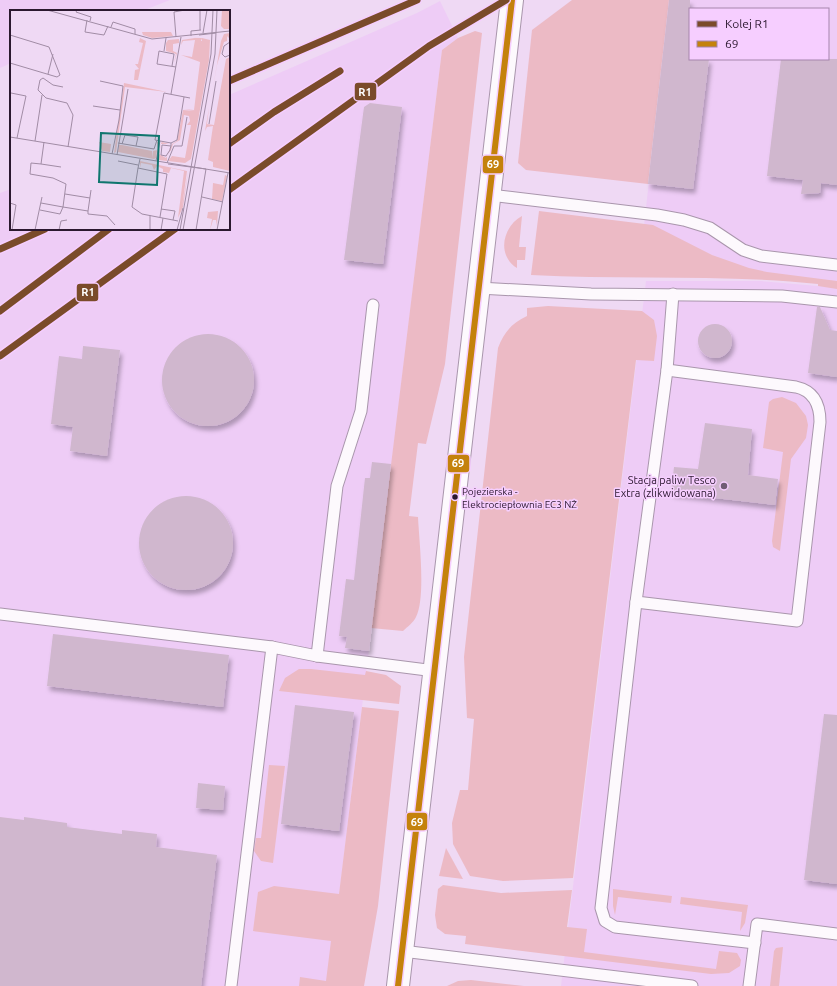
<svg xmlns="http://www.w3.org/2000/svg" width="837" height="986" font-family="Ubuntu,sans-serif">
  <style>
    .built { fill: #eeccf6; fill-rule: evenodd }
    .green { fill: #ecbac5 }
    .building { fill: #d0b7ce; filter: url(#shadow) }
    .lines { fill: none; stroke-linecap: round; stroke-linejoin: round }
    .service-casing { stroke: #a996ac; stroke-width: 13 }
    .tertiary-casing { stroke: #a996ac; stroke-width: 24 }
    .service { stroke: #fdf9fd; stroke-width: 11 }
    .tertiary { stroke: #fdf9fd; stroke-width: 22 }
    .bus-1-casing { stroke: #f6ceff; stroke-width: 9 }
    .bus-1 { stroke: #c4820c; stroke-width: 6 }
    .rail-1-casing { stroke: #f6ceff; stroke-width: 10 }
    .rail-1 { stroke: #7a4b2a; stroke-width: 7 }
    .poi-dot { fill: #705c74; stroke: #f6ceff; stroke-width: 1.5 }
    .bus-dot { fill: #2b182f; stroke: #f6ceff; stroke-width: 1.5 }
    .labels { text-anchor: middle; stroke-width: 3; stroke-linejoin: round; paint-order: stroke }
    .bus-label { font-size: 10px; fill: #2b182f; stroke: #f6ceff; text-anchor: start }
    .poi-label { font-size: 11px; fill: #2b182f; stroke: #f6ceff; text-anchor: end }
    .inset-road { fill: none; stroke: #a18ca5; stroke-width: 1 }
    .view { fill: #0f766e; fill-opacity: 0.15; stroke: #0f766e; stroke-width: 2 }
    .inset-edge { fill: none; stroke: #2b182f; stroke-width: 2 }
    .line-badge { stroke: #f6ceff; stroke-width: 1.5 }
    .badge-label { font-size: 11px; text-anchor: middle; font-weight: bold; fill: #fff }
  </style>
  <defs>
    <filter id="shadow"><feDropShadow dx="2.5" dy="4.5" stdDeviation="2" flood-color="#0004"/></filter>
  </defs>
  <rect width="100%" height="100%" fill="#efd9f4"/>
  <g class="built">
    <path d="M0 0H170L142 11H11V63L0 68Z"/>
    <path d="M669 0H837V986H561L646 281H760L818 286 819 284 756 274 644 226ZM690 9H828V59H690Z"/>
    <path d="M440 1 458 38 442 50 328 986H0V193L11 189V229H229V95L417 13Z"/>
  </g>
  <g class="green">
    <path d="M572 0H669L648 184 526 170 518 163 532 30Z"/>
    <path d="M475 31 482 33 445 364 426 444 418 443 409 516 418 517C419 540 426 597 416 617 414 622 407 627 403 631L371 628 442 50 458 38Z"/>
    <path d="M539 211 653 225 712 255 749 268 767 272 837 281V289L818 286V284C723 274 627 280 531 275Z"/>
    <path d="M522 216 519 247H526L525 260H517V268C496 255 503 226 522 216Z"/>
    <path d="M548 306 642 311 654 320 657 336 654 361 636 360 573 878 503 881 470 876 453 844 452 823 460 790H468L474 719 467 718 464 657 498 348C504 332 512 323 527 316V308Z"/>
    <path d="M782 397 796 403 806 416 808 425 806 438 791 459 780 551 773 547 772 541 783 452 763 448 769 402 773 399Z"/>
    <path d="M299 669H311L365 675 366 671 386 675 401 686 399 704 279 691 285 678Z"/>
    <path d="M362 707 399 711 378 906 364 986H299L300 977 326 981 331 941 253 931 258 892 274 886 339 894Z"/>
    <path d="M269 765 285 766 273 863 261 861 254 851 256 838H261Z"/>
    <path d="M446 848 463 879 439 876Z"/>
    <path d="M443 885 501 893 572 890 567 927 587 929 584 952 716 969 719 951 737 953 741 960 740 966 729 973 711 974 465 944 466 936 445 934 437 928 435 915 438 889Z"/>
    <path d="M613 889 672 896 671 903 618 897 615 915 613 906Z"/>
    <path d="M681 897 748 905 745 923 740 931 742 912 680 904Z"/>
    <path d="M783 947 779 986H770L774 951 776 948Z"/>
    <path d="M471 980 524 986H447L458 981Z"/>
  </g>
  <g class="building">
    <path d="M669 0H690V59H709L693 189 648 184Z"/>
    <path d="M781 59H837V185L821 183 820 193 801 194 803 180 767 176Z"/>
    <path d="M370 103 402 107 383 264 344 260 364 107Z"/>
    <path d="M817 307H820L830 330 837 331V377L808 373Z"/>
    <circle cx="715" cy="341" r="17"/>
    <circle cx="208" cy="380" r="46"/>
    <path d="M83 346 120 350 107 456 70 451 73 427 51 424 59 356 82 359Z"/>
    <path d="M705 423 752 429 748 475 778 479 775 505 671 493 674 467 698 469Z"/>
    <path d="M372 462 391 464 369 651 345 648 347 637 339 636 346 579 354 580 365 478H370Z"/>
    <circle cx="186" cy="543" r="47"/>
    <path d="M53 634 229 655 223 707 47 686Z"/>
    <path d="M295 705 354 712 339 831 281 824Z"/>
    <path d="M824 714 837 715V884L804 880Z"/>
    <path d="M198 783 225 786 223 810 196 808Z"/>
    <path d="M0 817 24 820V817L67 823V827L122 834V830L157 834 156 847 217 855 201 986H0Z"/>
  </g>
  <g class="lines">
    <defs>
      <g id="service">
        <path d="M490 195 657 215 684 220 710 228 743 250 761 256 837 265"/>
        <path d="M479 288 591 294 782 296 837 302"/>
        <path d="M673 294 667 370 636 602 601 908 605 921 615 927 755 943"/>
        <path d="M636 602 797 621 820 422C820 405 814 391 796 387L667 370"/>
        <path d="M0 614 272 647"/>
        <path d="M317 656 337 486 361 411 373 305"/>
        <path d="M402 951 692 986"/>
        <path d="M231 986 272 647 317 656 435 671"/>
        <path d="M749 986 757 924 837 934"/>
      </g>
      <path id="tertiary" d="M398 986 512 0"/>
    </defs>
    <use href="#service" class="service-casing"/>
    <use href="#tertiary" class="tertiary-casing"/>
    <use href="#service" class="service"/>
    <use href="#tertiary" class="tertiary"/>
    <defs>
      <path id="bus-1" d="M398 986 512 0"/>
    </defs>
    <use href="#bus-1" class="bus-1-casing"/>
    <use href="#bus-1" class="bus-1"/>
    <defs>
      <g id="rail-1">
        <path d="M229 81 417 0"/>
        <path d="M229 144 274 112 340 71"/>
        <path d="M229 190 429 46 506 0"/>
        <path d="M0 249 45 229"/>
        <path d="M0 311 109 229"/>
        <path d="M0 356 175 229"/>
      </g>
    </defs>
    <use href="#rail-1" class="rail-1-casing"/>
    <use href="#rail-1" class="rail-1"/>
  </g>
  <circle class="poi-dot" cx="724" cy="486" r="4"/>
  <circle class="bus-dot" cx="455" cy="497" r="3.5"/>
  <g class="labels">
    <g class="bus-label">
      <text x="462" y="495">Pojezierska -<tspan x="462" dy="13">Elektrociepłownia EC3 NŻ</tspan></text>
    </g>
    <g class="poi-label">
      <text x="716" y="484">Stacja paliw Tesco<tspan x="716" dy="13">Extra (zlikwidowana)</tspan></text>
    </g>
  </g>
  <g transform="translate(10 10)">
    <rect width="220" height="220" fill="#efd9f4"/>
    <path d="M212 0H220V19H214L211 16ZM132 22H161L163 26 142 28 133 25ZM220 23V29L217 26V31L214 32 207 55 200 95 211 31 214 24ZM191 27 184 28H192L191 31H192V28L200 30 199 50 181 149 175 153 158 151 162 146 175 148 181 115H177L180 111 179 106 174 105 170 130 163 134 161 140 157 145V151L149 150 148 147 151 133 152 132 159 134H151L149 144 156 148 162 134 167 131 173 100 185 101 173 99 184 100 190 52 171 45 182 47 185 30 173 31 171 35 172 30ZM130 28 136 31 128 70H124L125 60 129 59 125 54H128L133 33 129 32ZM169 29V33L163 34V41L167 43 164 53 166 44 156 41V33L158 30ZM220 47V161L203 157V152L198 150 203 116 197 117 195 121 199 98 197 114 204 115 216 49ZM114 73 157 82 115 77 106 142 104 143ZM89 132 101 134 100 142 92 141ZM147 132H148L146 148 144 149 108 142 109 135H112L142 141V148L143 141 147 140ZM130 151 177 161 172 197 178 162 173 197 168 208 174 161 161 158 159 163 153 162V159L147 156 144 160 142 155 131 153 130 158ZM215 165 217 166 212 191 202 189 203 173 213 175ZM208 201 207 216 206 210H203L200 220 202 209 197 208 198 202Z" fill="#ecbac5"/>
    <path class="inset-road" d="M37 0 142 29 220 21M67 0 66 2 81 7 80 11M190 0V20M77 10 75 22 94 25 98 16M101 17 103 12 125 19V24M193 23 197 0M0 25 39 37 50 65 47 67 0 53M189 25 206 23M181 26V21L191 20M166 27 164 2 175 0M220 32 214 36 212 44 215 47 220 45M154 41 156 28M162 56 164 44 149 41 147 54 166 57M38 64 43 44M90 71 113 76 109 110 102 144M53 77 43 75 33 68 30 70 28 80 36 88 57 93 63 105 58 137M1 83 16 86 7 128M161 84 171 27M174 87 167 130 161 133 145 130 154 83 180 88M83 96 110 100M199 114 206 71M0 127 220 163M25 131 32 85M34 132 31 154 21 153 20 164 43 168 56 174 53 197 78 201 81 180M108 133 144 139 147 130M112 134 115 125 128 127 126 136M161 136 152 135 151 145 156 146 160 140V139L161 136V133M107 145 118 79M130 149 128 158 157 164 150 207M108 151 128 155M146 151 150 131M157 153 164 136H172L177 107M31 154 51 157M158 154 196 159M128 158 122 197 132 204 168 211M55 184 80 188M192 187 213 192M0 193 6 195 2 220M151 199 165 201 163 210M30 200 50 204 53 197 31 193M78 201V204L97 206 105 215M140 205V220M25 220 32 187M49 220 51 211 57 210M151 220 153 208M167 220 173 198M170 220 201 44 203 0M173 220 205 44 207 0M186 220 196 159M207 220 218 163"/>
    <path class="view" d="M91 123 149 126 147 175 89 172Z"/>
    <rect width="220" height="220" class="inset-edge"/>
  </g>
  <g class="line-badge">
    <rect x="354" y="82" width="23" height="19" rx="4" fill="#7a4b2a"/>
    <rect x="482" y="155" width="22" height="19" rx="4" fill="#c4820c"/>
    <rect x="76" y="283" width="23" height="19" rx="4" fill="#7a4b2a"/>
    <rect x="447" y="454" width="23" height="19" rx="4" fill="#c4820c"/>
    <rect x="406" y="812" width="22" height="19" rx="4" fill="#c4820c"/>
  </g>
  <g class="badge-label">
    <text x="365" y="96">R1</text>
    <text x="493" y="168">69</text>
    <text x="88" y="296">R1</text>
    <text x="458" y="467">69</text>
    <text x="417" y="826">69</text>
  </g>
  <rect x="689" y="8" width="140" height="52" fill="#f6ceff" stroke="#a585ac"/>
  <rect x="697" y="21" width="20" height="6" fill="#7a4b2a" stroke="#a585ac"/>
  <text x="725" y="28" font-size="12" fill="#2b182f">Kolej R1</text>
  <rect x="697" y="41" width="20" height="6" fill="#c4820c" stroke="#a585ac"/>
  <text x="725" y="48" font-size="12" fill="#2b182f">69</text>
</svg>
